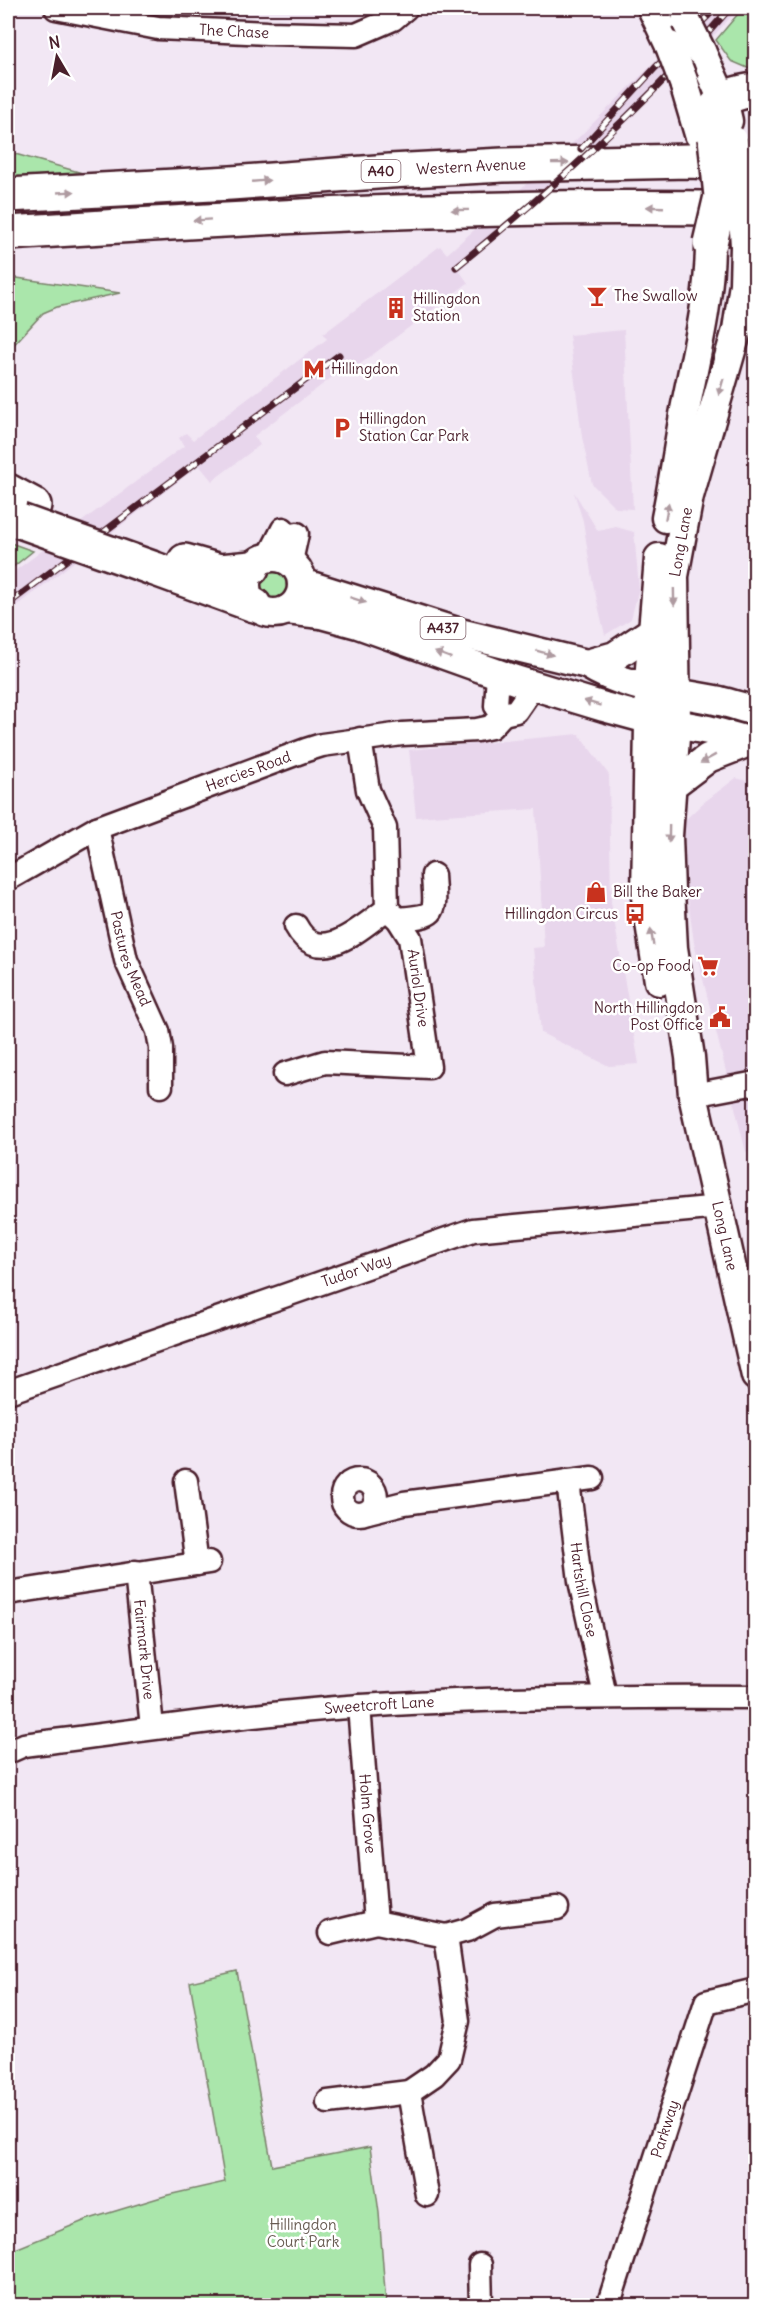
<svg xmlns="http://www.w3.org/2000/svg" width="763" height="2313" font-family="Delius,sans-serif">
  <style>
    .built { fill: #e8d6ec }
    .green { fill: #aae6ab; stroke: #7a826b; stroke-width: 1.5 }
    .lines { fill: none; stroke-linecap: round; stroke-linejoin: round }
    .minor-casing { stroke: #4a1f2b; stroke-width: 27 }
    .major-casing { stroke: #4a1f2b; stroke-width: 33 }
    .highway-casing { stroke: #4a1f2b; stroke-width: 38 }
    .minor { stroke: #fff; stroke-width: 22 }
    .major { stroke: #fff; stroke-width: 28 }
    .highway { stroke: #fff; stroke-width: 33 }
    .rail-casing { stroke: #4a1f2b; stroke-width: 7 }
    .rail { stroke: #fff; stroke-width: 4.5; stroke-dasharray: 14; stroke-linecap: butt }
    .major-bridge-casing { stroke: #4a1f2b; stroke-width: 33; stroke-linecap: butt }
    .highway-bridge-casing { stroke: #4a1f2b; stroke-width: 38; stroke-linecap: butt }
    .major-bridge { stroke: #fff; stroke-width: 28 }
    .highway-bridge { stroke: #fff; stroke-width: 33 }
    .oneway { fill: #ae9aa0 }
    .labels { text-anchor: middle; stroke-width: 5; stroke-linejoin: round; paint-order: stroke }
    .shield { fill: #fff; stroke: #80626b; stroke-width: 1.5 }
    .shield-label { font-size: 14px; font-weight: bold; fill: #4a1f2b }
    .street-label { font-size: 15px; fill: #4a1f2b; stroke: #fff }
    .poi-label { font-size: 15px; fill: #4a1f2b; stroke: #fff; text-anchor: start }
    .park-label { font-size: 15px; fill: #675b51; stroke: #fff }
  </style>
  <rect width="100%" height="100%" fill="#f2e7f4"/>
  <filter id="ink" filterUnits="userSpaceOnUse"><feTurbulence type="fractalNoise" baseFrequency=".0167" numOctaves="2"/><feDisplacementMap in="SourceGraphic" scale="12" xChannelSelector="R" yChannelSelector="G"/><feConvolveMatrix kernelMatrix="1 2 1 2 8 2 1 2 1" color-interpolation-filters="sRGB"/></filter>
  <g filter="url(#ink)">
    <g class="built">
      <path d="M704 8H739L718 31 592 155 459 270 468 283 351 371 347 366 254 436 260 445 212 481 199 465 8 613V576L184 446 179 438 186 433 193 440 327 339 323 334 440 246 447 254 576 140 655 62Z"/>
      <path d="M624 330 633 509 616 508 592 484 582 437 569 335Z"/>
      <path d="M574 492 598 531 616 527 634 532 639 588 631 619 605 635 592 579 583 521Z"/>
      <path d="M579 734 609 775 611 902 639 1064 609 1066 541 1033 533 948 544 947 536 809 416 817 409 750Z"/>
      <path d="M736 778 755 783 756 1149 746 1152 694 943 687 891 684 821 703 803Z"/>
    </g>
    <g class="green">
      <path d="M743 8H755V71L731 61 716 40Z"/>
      <path d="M8 152 86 174 8 178Z"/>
      <path d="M17 278 120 293 57 307 43 313 8 351V279Z"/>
      <path d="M8 542 33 551 8 571Z"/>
      <circle cx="274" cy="585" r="15"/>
      <path d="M237 1971 272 2166 370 2147 379 2213 386 2305H8V2252L86 2220 168 2195 225 2182 190 1982Z"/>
    </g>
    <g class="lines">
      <defs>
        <g id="minor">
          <path id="s1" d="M56 8 158 28 267 33 356 35 393 19 406 8"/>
          <path d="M268 558 283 529"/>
          <path d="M294 566 292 557 297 534"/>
          <path d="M498 674 496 706 503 714"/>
          <path id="s2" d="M97 828 126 960 158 1031 161 1048V1086"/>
          <path id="s3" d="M8 879 97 828 306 750 322 745 402 734 477 730 491 727 503 714 516 711 534 685"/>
          <path d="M398 919C440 916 435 913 433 875"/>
          <path d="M296 926C319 969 361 927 387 909"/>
          <path d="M285 1074 325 1062 429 1067 410 938 398 919 387 909 385 828 368 790 360 739"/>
          <path d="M693 1095 756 1083"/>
          <path id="s4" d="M8 1392 473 1230 720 1207"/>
          <circle cx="359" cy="1497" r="17"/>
          <path d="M186 1481 197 1564"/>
          <path id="s5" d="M568 1481 580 1581 605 1696"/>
          <path d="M368 1512 404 1503 592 1478"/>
          <path id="s6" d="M136 1572 152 1727"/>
          <path d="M8 1593 209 1562"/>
          <path id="s7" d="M359 1706 376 1922 446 1936 458 2021 449 2059 434 2075 409 2092 427 2195"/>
          <path id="s8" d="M8 1752 24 1745C136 1731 248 1714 361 1706 493 1697 624 1696 756 1697"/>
          <path d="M330 1933 376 1922"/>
          <path d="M446 1936 467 1930 495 1915 557 1908"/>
          <path d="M328 2102 409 2092"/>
          <path d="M480 2265 481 2306"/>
          <path id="s9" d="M608 2306 706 2002 756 1990"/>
        </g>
        <g id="major">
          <path d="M652 8 670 46"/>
          <path d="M701 51 723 100 728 121"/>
          <path d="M684 83 699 134"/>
          <path id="s10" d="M745 246 744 284 737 330 689 496 674 576 676 723 668 836 670 891 673 948 690 1057 693 1095 756 1376"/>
          <path d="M666 518C673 484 678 449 684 415 695 357 710 302 710 243"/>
          <circle cx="274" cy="585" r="28"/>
          <path d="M659 558 650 668 646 897 659 981"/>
          <path d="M302 583 460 633 587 664C628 690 674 691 720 701 732 704 744 708 756 711"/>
          <path d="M287 610 321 614 358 624 515 680 604 707 648 719 708 730 756 743"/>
          <path d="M587 664 615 656 651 632"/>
          <path d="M672 785 708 758 749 742"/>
        </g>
        <g id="highway">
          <path d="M715 138C715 130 712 120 714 113 716 97 742 91 756 90"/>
          <path id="s11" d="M8 195 231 183 390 171 503 165 689 161 756 164"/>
          <path d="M8 233C253 217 499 203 745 209"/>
          <path d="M8 491 34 505"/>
          <path d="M185 561 220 571 252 568"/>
          <path d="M155 569 254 605"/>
        </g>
      </defs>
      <use href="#minor" class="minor-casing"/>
      <use href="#major" class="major-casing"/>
      <use href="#highway" class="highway-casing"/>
      <use href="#minor" class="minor"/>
      <use href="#major" class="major"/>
      <use href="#highway" class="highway"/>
      <defs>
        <g id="rail">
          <path d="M581 149 655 68 716 8"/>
          <path d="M456 267C554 188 648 103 730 8"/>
          <path d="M8 604 339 355"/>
        </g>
      </defs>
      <use href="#rail" class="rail-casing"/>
      <use href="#rail" class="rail"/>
      <defs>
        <g id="major-bridge">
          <path d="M686 21 701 51"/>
          <path d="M670 46 684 83"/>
          <path d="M733 140 742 198 745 246"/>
        </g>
        <g id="highway-bridge">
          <path d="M710 243 721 196 715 138"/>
          <path d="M20 521 155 569"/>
        </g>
      </defs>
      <use href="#major-bridge" class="major-bridge-casing"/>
      <use href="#highway-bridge" class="highway-bridge-casing"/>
      <use href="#major-bridge" class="major-bridge"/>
      <use href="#highway-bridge" class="highway-bridge"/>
    </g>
    <defs><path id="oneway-solid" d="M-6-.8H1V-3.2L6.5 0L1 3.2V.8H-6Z" transform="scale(1.5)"/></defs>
    <g class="oneway">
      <use href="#oneway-solid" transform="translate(560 163) rotate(-1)"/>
      <use href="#oneway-solid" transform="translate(261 181) rotate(-5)"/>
      <use href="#oneway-solid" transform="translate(66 192) rotate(-3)"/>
      <use href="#oneway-solid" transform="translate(655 207) rotate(-178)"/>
      <use href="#oneway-solid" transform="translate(460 210) rotate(179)"/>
      <use href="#oneway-solid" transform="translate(202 220) rotate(176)"/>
      <use href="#oneway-solid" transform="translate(721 387) rotate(106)"/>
      <use href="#oneway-solid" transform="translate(667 511) rotate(-79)"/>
      <use href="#oneway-solid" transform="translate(674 597) rotate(89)"/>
      <use href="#oneway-solid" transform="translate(358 600) rotate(18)"/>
      <use href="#oneway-solid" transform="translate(545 653) rotate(15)"/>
      <use href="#oneway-solid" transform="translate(443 655) rotate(-160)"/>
      <use href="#oneway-solid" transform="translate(592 703) rotate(-163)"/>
      <use href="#oneway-solid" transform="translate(708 759) rotate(151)"/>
      <use href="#oneway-solid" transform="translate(669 834) rotate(91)"/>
      <use href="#oneway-solid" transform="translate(652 937) rotate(-99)"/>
    </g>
  </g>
  <defs>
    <symbol id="bar-bare" viewBox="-9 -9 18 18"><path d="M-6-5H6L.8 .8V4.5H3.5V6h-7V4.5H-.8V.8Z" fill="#c8321e" stroke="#fff" stroke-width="2.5" paint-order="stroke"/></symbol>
    <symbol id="building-bare" viewBox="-9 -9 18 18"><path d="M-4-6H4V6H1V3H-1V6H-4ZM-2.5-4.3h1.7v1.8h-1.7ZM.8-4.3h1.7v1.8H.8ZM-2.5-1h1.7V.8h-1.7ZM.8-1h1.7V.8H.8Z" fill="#c8321e" stroke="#fff" stroke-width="2.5" paint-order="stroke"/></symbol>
    <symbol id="metro-bare" viewBox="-9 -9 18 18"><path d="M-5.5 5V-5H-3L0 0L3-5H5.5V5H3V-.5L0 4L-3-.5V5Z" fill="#c8321e" stroke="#fff" stroke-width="2.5" paint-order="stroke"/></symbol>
    <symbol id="parking-bare" viewBox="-9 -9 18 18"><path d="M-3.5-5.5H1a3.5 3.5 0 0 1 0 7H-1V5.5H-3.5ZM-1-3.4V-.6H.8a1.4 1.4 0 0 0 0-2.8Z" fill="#c8321e" stroke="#fff" stroke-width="2.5" paint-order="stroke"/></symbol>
    <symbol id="shop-bare" viewBox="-9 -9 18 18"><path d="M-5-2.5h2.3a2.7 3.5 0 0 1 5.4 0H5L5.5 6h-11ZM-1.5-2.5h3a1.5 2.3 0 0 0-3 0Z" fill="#c8321e" stroke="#fff" stroke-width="2.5" paint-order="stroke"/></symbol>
    <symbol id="bus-bare" viewBox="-9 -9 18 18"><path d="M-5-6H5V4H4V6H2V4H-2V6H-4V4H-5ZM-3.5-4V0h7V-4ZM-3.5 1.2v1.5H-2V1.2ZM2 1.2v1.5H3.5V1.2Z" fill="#c8321e" stroke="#fff" stroke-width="2.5" paint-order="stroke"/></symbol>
    <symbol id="supermarket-bare" viewBox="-9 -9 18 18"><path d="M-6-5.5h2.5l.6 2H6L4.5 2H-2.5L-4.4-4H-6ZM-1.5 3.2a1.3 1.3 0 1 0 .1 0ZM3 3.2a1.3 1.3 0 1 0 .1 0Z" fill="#c8321e" stroke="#fff" stroke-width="2.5" paint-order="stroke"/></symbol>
    <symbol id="civic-bare" viewBox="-9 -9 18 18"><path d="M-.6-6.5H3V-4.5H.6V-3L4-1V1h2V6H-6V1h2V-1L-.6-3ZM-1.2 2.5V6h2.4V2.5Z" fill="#c8321e" stroke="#fff" stroke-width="2.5" paint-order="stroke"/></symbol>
  </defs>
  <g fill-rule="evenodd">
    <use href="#bar-bare" x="582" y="281" width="30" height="30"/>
    <use href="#building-bare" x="381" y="293" width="30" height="30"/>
    <use href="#metro-bare" x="299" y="354" width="30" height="30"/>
    <use href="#parking-bare" x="327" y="413" width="30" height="30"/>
    <use href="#shop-bare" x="581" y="877" width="30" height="30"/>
    <use href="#bus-bare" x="620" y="899" width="30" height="30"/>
    <use href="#supermarket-bare" x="693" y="951" width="30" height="30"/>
    <use href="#civic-bare" x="705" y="1002" width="30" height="30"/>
  </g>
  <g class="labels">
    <g class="shield">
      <rect x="361.5" y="160" width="39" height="22" rx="4.5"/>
      <rect x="420.5" y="617" width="45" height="22" rx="4.5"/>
    </g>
    <g class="shield-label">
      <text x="381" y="176">A40</text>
      <text x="443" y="633">A437</text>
    </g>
    <g class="street-label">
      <text dy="5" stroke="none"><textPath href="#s1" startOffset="180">The Chase</textPath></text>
      <text dy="5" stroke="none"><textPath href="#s11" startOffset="464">Western Avenue</textPath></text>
      <text transform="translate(681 542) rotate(-80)" y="5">Long Lane</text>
      <text dy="5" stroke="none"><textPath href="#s3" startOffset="264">Hercies Road</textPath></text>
      <text dy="5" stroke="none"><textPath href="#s2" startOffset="135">Pastures Mead</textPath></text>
      <text transform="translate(418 988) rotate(82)" y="5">Auriol Drive</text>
      <text dy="5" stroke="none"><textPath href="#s10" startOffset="1004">Long Lane</textPath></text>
      <text dy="5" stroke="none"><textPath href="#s4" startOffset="369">Tudor Way</textPath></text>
      <text dy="5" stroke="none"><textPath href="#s5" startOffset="110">Hartshill Close</textPath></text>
      <text dy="5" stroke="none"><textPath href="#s6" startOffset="78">Fairmark Drive</textPath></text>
      <text dy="5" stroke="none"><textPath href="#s8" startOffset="375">Sweetcroft Lane</textPath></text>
      <text dy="5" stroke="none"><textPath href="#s7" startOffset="108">Holm Grove</textPath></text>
      <text dy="5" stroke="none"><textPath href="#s9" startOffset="186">Parkway</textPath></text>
    </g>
    <g class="poi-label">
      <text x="614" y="301">The Swallow</text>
      <text x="413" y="304">Hillingdon<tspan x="413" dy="17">Station</tspan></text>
      <text x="331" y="374">Hillingdon</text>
      <text x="359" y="424">Hillingdon<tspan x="359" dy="17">Station Car Park</tspan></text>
      <text x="613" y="897">Bill the Baker</text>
      <text x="618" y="919" text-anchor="end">Hillingdon Circus</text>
      <text x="691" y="971" text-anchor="end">Co-op Food</text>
      <text x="703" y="1013" text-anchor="end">North Hillingdon<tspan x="703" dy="17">Post Office</tspan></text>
    </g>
    <g class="park-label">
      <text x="303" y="2230">Hillingdon<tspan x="303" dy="17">Court Park</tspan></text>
    </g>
  </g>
  <rect width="763" height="2313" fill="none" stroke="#fff" stroke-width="30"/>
  <rect x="15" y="15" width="733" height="2283" fill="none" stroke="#4a1f2b" stroke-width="2" filter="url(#ink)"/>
  <g transform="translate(57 57) rotate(350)" stroke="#ffffff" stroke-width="4.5" paint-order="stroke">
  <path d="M0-4.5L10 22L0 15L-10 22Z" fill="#4a1f2b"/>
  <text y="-9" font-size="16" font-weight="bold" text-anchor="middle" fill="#4a1f2b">N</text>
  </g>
</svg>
